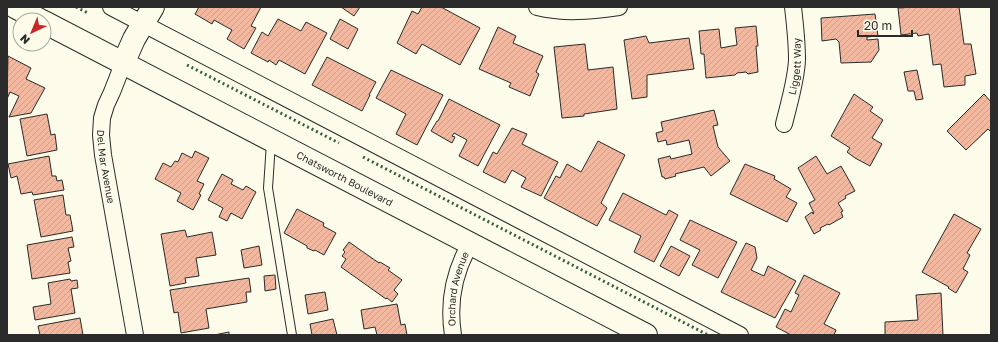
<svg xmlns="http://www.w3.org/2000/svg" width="998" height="342" font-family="'Golos Text',sans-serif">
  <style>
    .building { fill: url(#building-hatch); stroke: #2b2b2b }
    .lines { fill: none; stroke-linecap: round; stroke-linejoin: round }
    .lane-casing { stroke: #2b2b2b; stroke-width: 10 }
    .street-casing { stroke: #2b2b2b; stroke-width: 18 }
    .secondary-casing { stroke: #2b2b2b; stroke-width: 24 }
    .lane { stroke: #fdfbea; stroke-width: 8 }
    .street { stroke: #fdfbea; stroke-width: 16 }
    .secondary { stroke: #fdfbea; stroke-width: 22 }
    .hedge { stroke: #34623c; stroke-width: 3; stroke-dasharray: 2 3; stroke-linecap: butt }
    .labels { text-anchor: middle; stroke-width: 3; stroke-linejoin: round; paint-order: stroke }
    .street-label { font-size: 10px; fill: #2b2b2b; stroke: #fdfbea }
  </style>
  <defs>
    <pattern id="building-hatch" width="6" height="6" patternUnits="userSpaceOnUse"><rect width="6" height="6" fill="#f2b8a0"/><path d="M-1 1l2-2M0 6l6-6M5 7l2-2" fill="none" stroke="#d09e8a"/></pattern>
  </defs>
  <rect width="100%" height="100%" fill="#fdfbea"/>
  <g class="building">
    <path d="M199 7H261L251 26 256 28 244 49 227 39 232 30 214 20 212 24 195 14Z"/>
    <path d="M341 7H360L354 16Z"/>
    <path d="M422 7H441L480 28 460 65 422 44 416 54 397 43 412 11 418 14Z"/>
    <path d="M915 7H959L964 44H971L976 74 965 76V85L944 87 941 64 933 65 929 34 918 36 917 33 901 35 898 8Z"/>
    <path d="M875 14 878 36 867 37V40L878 39 879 50 871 62 841 63 839 42 836 39 822 41 821 18Z"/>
    <path d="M278 19 301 31 306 22 327 33 305 74 279 60 276 65 269 60 268 62 251 53 262 32 268 36Z"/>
    <path d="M340 19 358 29 348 49 330 39Z"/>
    <path d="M756 26 758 46H756L758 72 748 74 746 72 737 73 735 75 706 78 704 54H701L699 31 719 29 721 48 737 45 735 28Z"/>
    <path d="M498 27 516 36 513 43 543 56 536 72 539 74 530 96 509 87 511 83 479 69Z"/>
    <path d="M646 36 649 43 689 38 694 69 647 75V97L632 99 624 40Z"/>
    <path d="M585 44 588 70 613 67 617 109 584 114V116L562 118 554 47Z"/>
    <path d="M8 56 31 68 26 79 45 88 31 113 9 117 19 96 10 92 7 99Z"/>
    <path d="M327 57 376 82 369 95H370L362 111 312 85Z"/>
    <path d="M391 70 443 95 417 145 396 134 406 114 376 98Z"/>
    <path d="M917 70 923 99 916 100 914 91H908L904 72Z"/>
    <path d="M854 94 873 107 870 111 883 120 872 138 882 144 870 166 855 158 847 152 850 148 831 136Z"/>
    <path d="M984 94 991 102V132L988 129 966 150 947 131Z"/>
    <path d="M449 99 500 125 478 166 459 156 467 140 454 133 452 136 455 137 452 143 431 131 437 121H438Z"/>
    <path d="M714 110 718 125 713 126 718 147 730 161 711 176 704 167 675 174 676 176 665 179 664 177H662L658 159 670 156 671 159 692 154 689 140 667 145 666 140 658 142 656 133 663 131 661 122Z"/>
    <path d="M47 114 51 135 55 134 57 150 27 156 20 119Z"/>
    <path d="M512 128 527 134 522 144 558 162 541 196 521 187 526 178 512 170 505 183 483 172 493 152 497 154Z"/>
    <path d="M598 141 625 155 601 203 607 208 597 226 544 198 556 176 560 178 567 164 581 172Z"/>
    <path d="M195 151 209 158 197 181 204 184 199 194 201 195 193 210 177 201 181 193 155 179 163 163 171 167 175 161 178 162 182 153 192 158Z"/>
    <path d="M49 156 52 176H56L57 181 62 180 64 190 33 195 32 192 21 194 17 176 11 178 8 164Z"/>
    <path d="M816 156 827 174 841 166 855 191 845 196 846 198 838 203 843 211 841 212 843 217 829 225 828 224 820 228 821 230 814 234 805 217 812 212 813 214 814 213 809 203 815 200 798 168Z"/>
    <path d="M745 164 775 176 774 179 791 189 786 197 797 203 787 222 730 194Z"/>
    <path d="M222 174 233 180 231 184 243 190 246 186 256 192 242 219 231 213 227 221 219 217 223 208 208 200Z"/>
    <path d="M623 193 666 215 669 210 678 215 654 262 634 252 641 236 609 220Z"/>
    <path d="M63 195 66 215H70L73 231 41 237 34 200Z"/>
    <path d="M297 209 324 223 323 226 336 233 324 255 315 250 314 251 307 248V246L284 233Z"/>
    <path d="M954 214 981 229 967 253 970 255 963 269 968 272 956 293 948 288 949 287 922 272Z"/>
    <path d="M690 220 737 242 718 278 692 265 700 250 680 240Z"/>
    <path d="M185 230 187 237 212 232 216 255 196 258 199 276 185 278 186 283 170 286 161 234Z"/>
    <path d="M72 237 74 247 68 248 71 261 68 262 70 273 32 279 27 245Z"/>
    <path d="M349 242 379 263 380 262 390 268 388 270 402 280 394 290 398 294 392 302 387 298 386 299 341 267 346 259 342 256 345 252 343 250Z"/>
    <path d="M746 243 755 247 757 258 751 270 764 276 768 266 796 281 775 318 721 292Z"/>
    <path d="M259 246 262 265 244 268 241 250Z"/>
    <path d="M671 246 690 256 679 276 660 266Z"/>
    <path d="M275 275 276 289 265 291 264 276Z"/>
    <path d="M804 275 840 293 824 324 836 330 834 335H791L776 327 785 309 791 312 799 295 795 293Z"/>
    <path d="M249 278 251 292H246L247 302 206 309 209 328 181 333 178 312 174 313 170 290Z"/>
    <path d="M70 279 71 281 77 280 78 288 71 289 75 313 35 320 33 307 51 304 48 283Z"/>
    <path d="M325 292 328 310 308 314 305 295Z"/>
    <path d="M941 293 943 335H885V322L918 320 916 295Z"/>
    <path d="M397 304 401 325 405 324 407 335H377L375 327 364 329 361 310Z"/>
    <path d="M80 318 83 335H40L38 326Z"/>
    <path d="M333 319 337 335H312L310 324Z"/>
    <path d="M229 332V335H214Z"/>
  </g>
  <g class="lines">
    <defs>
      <path id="lane" d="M271 143 268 188 292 335"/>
      <g id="street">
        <path d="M111 7 740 335"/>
        <path d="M537 7C566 14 590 11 619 7"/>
        <path id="s1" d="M123 64 112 92 106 105 102 118 101 135 103 155 135 335"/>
        <path id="s2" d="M784 124C789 103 796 81 797 60 797 42 795 24 793 7"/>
        <path id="s3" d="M453 335C448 303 454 272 470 244"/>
      </g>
      <g id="secondary">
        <path d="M15 7 40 20"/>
        <path id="s4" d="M44 22 646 335"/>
        <path d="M123 64 134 39 153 7"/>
      </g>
    </defs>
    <use href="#lane" class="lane-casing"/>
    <use href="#street" class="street-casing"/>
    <use href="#secondary" class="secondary-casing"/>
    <use href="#lane" class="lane"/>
    <use href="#street" class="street"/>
    <use href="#secondary" class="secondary"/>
    <g class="hedge">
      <path d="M76 7 88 13"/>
      <path d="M187 65 339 143"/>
      <path d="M363 157 708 335"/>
    </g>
  </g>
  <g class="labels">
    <g class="street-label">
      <text dy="4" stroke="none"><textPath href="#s2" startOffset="59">Liggett Way</textPath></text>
      <text dy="4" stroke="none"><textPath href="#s1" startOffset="107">Del Mar Avenue</textPath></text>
      <text dy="4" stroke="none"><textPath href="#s4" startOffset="339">Chatsworth Boulevard</textPath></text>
      <text dy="4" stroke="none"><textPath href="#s3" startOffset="47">Orchard Avenue</textPath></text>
    </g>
  </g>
  <rect width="998" height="342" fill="none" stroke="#2b2b2b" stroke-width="16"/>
  <g transform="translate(32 32) rotate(224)"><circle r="19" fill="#fdfbea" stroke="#a9a89e"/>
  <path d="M0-3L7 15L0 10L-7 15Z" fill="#c62828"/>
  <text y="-6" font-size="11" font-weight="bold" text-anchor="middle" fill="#2b2b2b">N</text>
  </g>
  <path d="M858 30v6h54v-6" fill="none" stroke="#2b2b2b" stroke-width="2"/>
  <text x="864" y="30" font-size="12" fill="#2b2b2b" stroke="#fdfbea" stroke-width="3" paint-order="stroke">20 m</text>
</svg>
